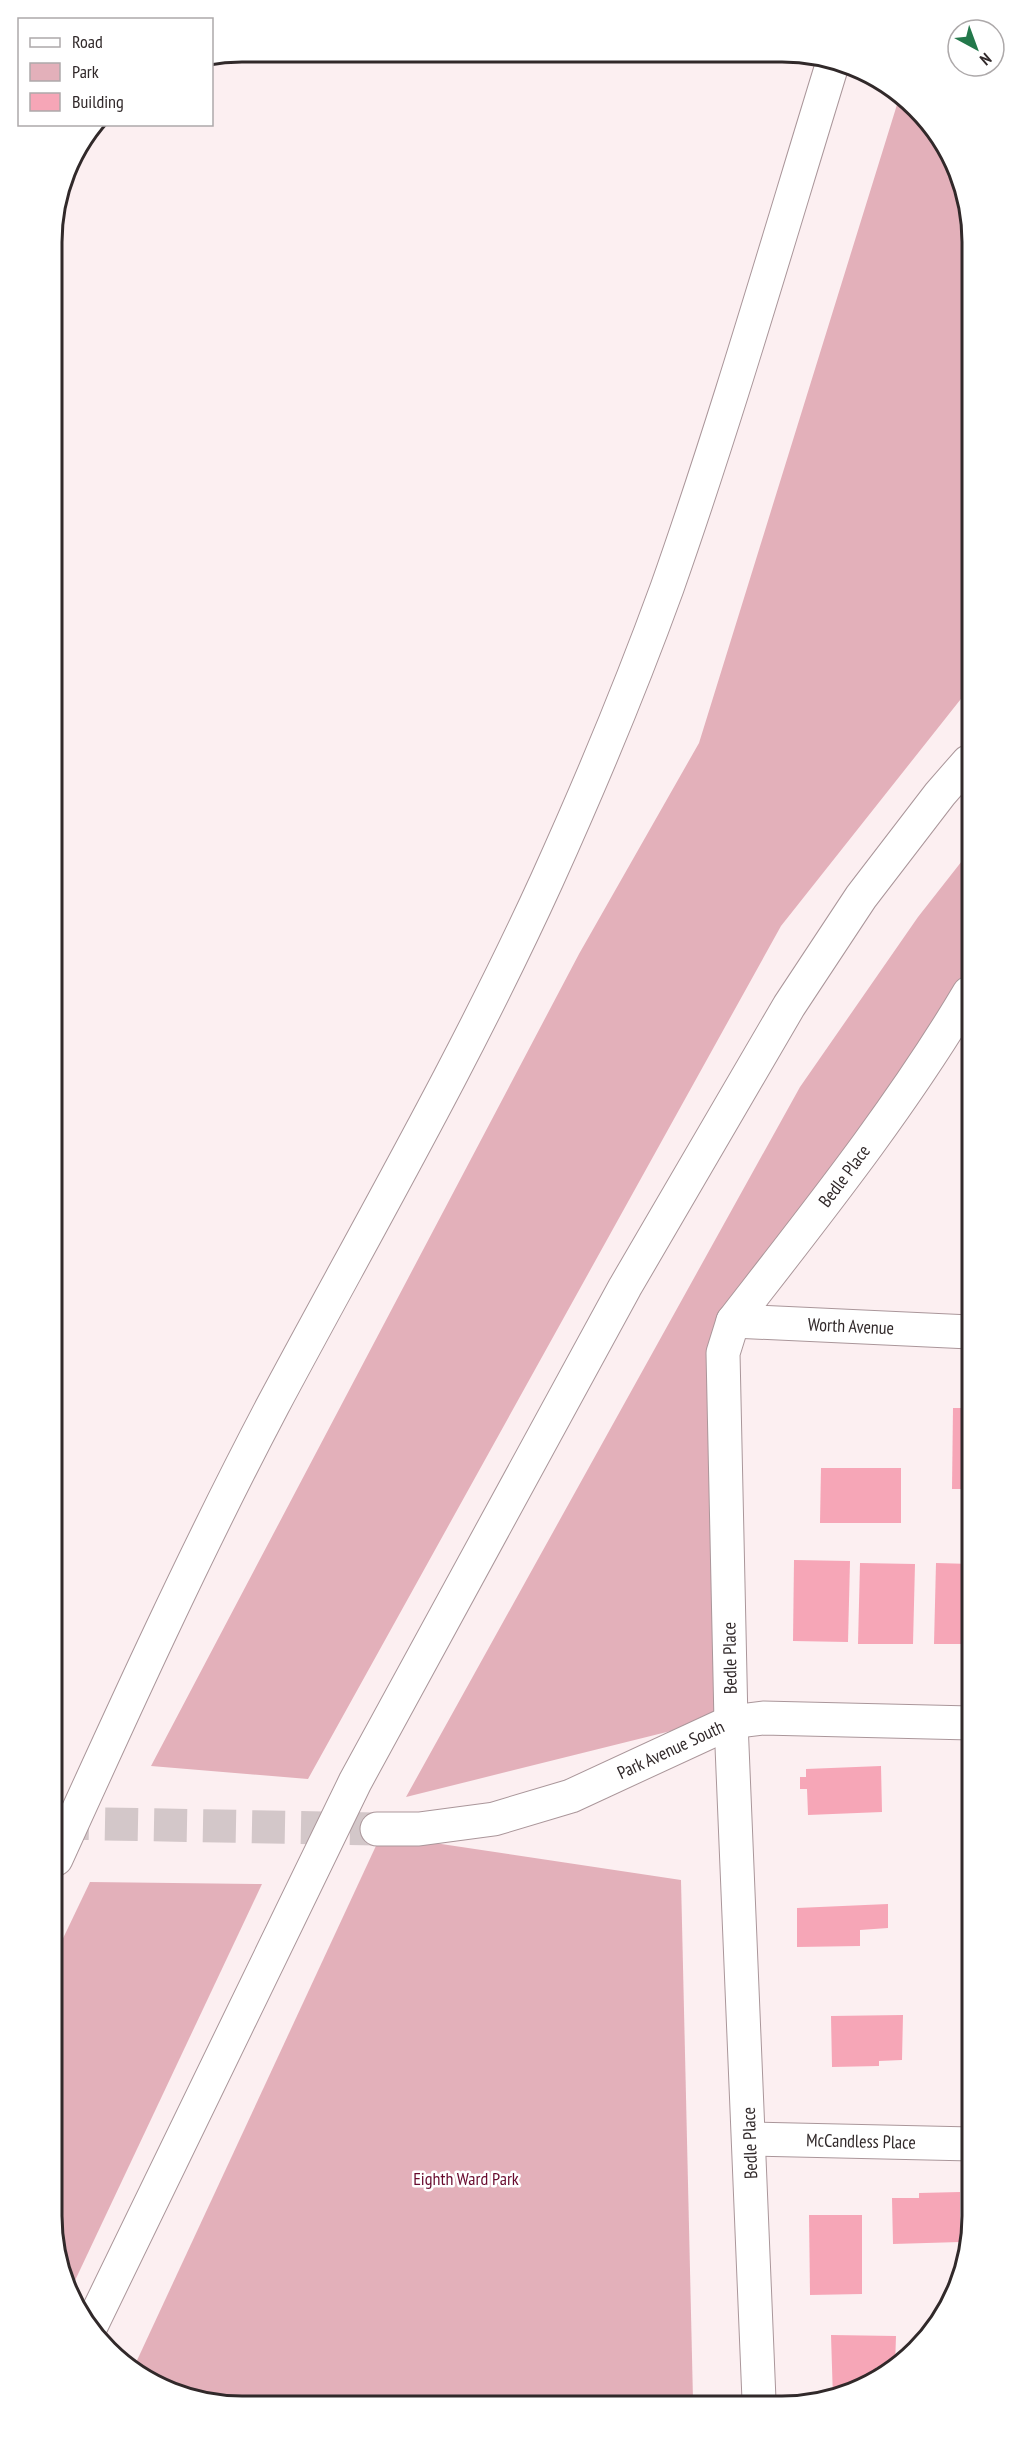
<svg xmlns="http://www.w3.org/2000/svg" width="1024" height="2457" font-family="'PT Sans Narrow',sans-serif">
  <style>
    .green { fill: #e3b0ba }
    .building { fill: #f6a6b7 }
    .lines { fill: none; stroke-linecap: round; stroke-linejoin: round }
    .tertiary-tunnel { stroke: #d3c7c9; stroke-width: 33; stroke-dasharray: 33 16; stroke-linecap: butt }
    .minor-casing { stroke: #aa969a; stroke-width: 35 }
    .tertiary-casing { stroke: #aa969a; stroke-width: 35 }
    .motorway-casing { stroke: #aa969a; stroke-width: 35 }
    .minor { stroke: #fff; stroke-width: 33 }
    .tertiary { stroke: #fff; stroke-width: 33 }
    .motorway { stroke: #fff; stroke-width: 33 }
    .labels { text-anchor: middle; stroke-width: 5; stroke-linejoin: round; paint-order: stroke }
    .street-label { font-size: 18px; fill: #31292a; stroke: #fff }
    .park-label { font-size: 18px; fill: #690c2f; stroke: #fff }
    .rim { fill: none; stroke: #31292a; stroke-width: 3 }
  </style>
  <rect width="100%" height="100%" fill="#fceff1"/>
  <g class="green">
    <path d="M900 95 908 99 947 146 967 193 968 690 781 926 308 1779 151 1766 579 954 699 743Z"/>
    <path d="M969 852V977L718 1334 715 1720 406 1797 800 1087 918 917Z"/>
    <path d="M381 1835 681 1880 693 2400 205 2402 157 2386 133 2369Z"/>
    <path d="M90 1882 262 1884 71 2289 57 2264 56 1953Z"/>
  </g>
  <g class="building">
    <path d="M953 1408H970V1489H952Z"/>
    <path d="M821 1468H901V1523H820Z"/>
    <path d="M794 1560 850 1561 848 1642 793 1641Z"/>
    <path d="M860 1563 915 1564 913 1644H858Z"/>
    <path d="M936 1563 971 1564V1644H934Z"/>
    <path d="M881 1766 882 1812 808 1815 807 1789H800V1777H806V1769Z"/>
    <path d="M964 1806H971L972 1883H962Z"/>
    <path d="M888 1904V1928L860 1930V1946L797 1947V1908Z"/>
    <path d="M969 1992H972V2061H967Z"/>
    <path d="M903 2015 902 2060 879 2061V2066L832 2067 831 2016Z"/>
    <path d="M960 2192V2242L893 2244 892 2198H919V2193Z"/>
    <path d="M965 2204H973V2227L965 2259Z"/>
    <path d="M809 2215H862V2294L810 2295Z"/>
    <path d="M831 2335 896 2336 895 2366 876 2367V2381L833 2399Z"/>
  </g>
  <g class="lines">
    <path class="tertiary-tunnel" d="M56 1823 377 1829"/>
    <defs>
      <g id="minor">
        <path id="s1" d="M733 1321 970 1332"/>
        <path id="s2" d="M750 2139 972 2144"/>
        <path id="s3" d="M759 2400 731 1722 723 1353 733 1321C816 1214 900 1109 969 993"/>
      </g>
      <g id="tertiary">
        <path id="s4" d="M377 1829H419L494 1819 571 1796 731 1722 763 1718 971 1723"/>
      </g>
      <g id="motorway">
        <path d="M56 1859C125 1707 195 1553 273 1405 366 1231 465 1060 547 880 590 785 631 687 667 588 728 415 779 237 833 62"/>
        <path d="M92 2324 355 1782 625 1287 789 1006 861 897 940 794 968 762"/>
      </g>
    </defs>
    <use href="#minor" class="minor-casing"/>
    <use href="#tertiary" class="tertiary-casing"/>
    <use href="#motorway" class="motorway-casing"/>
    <use href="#minor" class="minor"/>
    <use href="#tertiary" class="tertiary"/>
    <use href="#motorway" class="motorway"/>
  </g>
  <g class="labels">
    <g class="street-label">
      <text dy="6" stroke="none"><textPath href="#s3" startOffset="1264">Bedle Place</textPath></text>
      <text dy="6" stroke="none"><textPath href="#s1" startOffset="118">Worth Avenue</textPath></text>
      <text transform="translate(730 1658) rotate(-91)" y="6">Bedle Place</text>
      <text dy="6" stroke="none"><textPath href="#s4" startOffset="308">Park Avenue South</textPath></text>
      <text dy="6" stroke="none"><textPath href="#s2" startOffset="111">McCandless Place</textPath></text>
      <text transform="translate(750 2143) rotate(-92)" y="6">Bedle Place</text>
    </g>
    <g class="park-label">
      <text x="466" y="2185">Eighth Ward Park</text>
    </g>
  </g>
  <path d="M0 0H1024V2457H0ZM242 62H782A180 180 0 0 1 962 242V2216A180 180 0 0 1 782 2396H242A180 180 0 0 1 62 2216V242A180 180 0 0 1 242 62Z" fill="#fff" fill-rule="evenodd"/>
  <path class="rim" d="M242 62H782A180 180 0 0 1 962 242V2216A180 180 0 0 1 782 2396H242A180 180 0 0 1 62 2216V242A180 180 0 0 1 242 62Z"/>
  <rect x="18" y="18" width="195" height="108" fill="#ffffff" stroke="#ada9aa" stroke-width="1.5"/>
  <rect x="30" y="38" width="30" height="9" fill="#ffffff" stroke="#ada9aa" stroke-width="1.5"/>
  <text x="72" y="48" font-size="18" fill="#31292a">Road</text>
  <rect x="30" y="63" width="30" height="18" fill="#e3b0ba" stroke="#ada9aa" stroke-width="1.5"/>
  <text x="72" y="78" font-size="18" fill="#31292a">Park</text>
  <rect x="30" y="93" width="30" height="18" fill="#f6a6b7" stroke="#ada9aa" stroke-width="1.5"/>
  <text x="72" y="108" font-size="18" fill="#31292a">Building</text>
  <g transform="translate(976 48) rotate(139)"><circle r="28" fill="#ffffff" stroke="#ada9aa" stroke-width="1.5"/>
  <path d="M0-4.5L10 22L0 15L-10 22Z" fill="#23784b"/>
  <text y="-9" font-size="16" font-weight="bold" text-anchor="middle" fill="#31292a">N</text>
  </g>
</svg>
